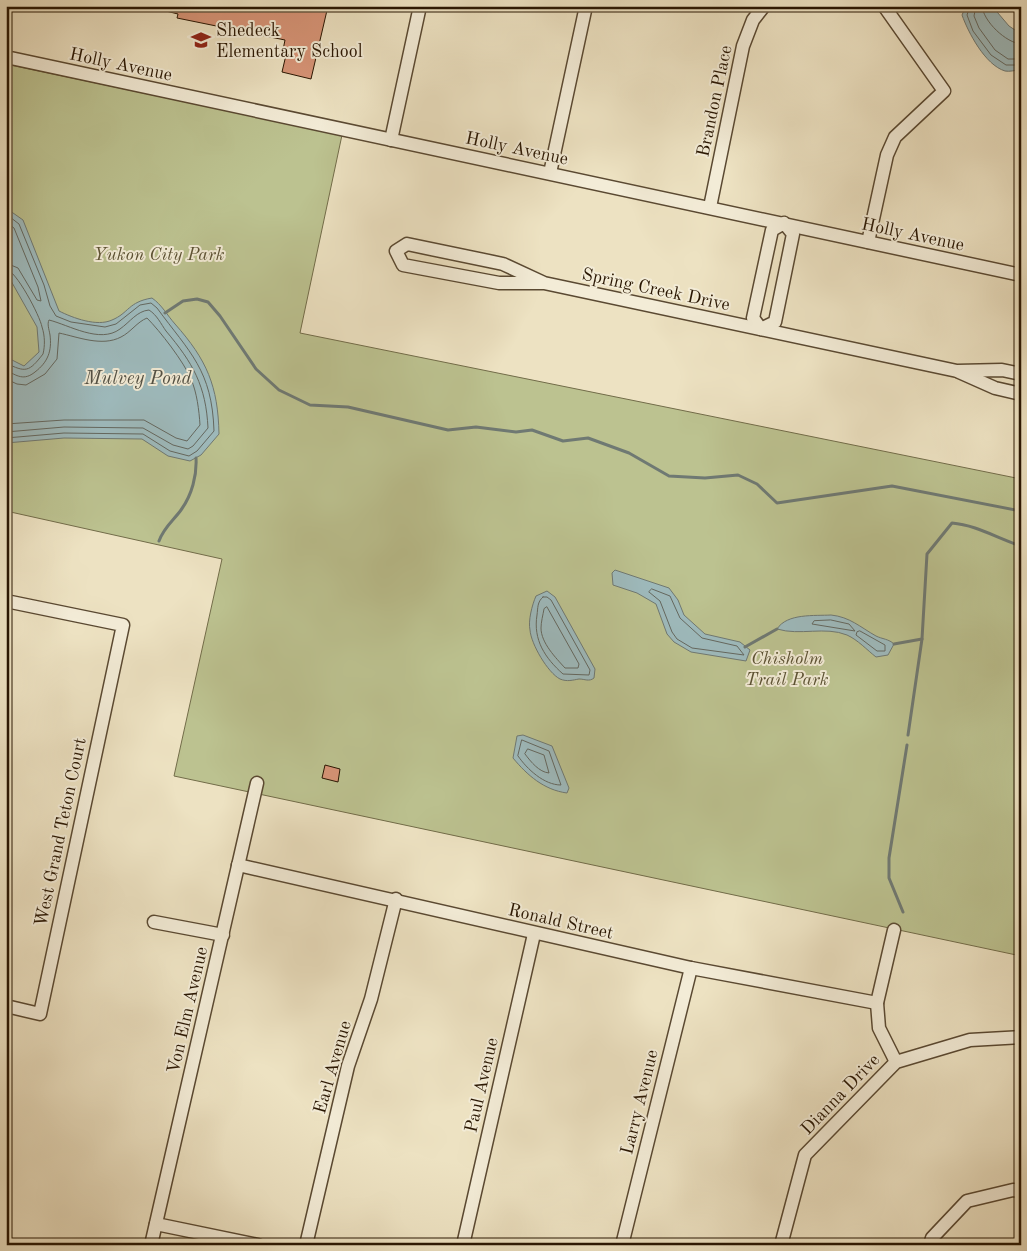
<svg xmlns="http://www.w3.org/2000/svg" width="1027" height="1251" font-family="'Old Standard TT',serif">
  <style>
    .green { fill: #bcc290; stroke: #726c49 }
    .water { fill: #9ebbbe; stroke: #6f7973 }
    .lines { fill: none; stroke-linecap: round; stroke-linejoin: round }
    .shore { stroke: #646860; stroke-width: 1 }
    .stream { stroke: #6f7973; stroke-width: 3 }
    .building { fill: #d79477; stroke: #291602 }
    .street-casing { stroke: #5a4932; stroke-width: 15 }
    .street { stroke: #f3ecd7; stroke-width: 12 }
    .labels { text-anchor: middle; stroke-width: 4; stroke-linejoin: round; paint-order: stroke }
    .poi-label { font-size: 18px; fill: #291602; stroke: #f3ecd7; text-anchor: start }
    .street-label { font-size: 18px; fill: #291602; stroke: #f3ecd7 }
    .park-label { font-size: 18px; font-style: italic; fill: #5c5234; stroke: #f3ecd7 }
    .water-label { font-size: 19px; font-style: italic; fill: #525044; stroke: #f3ecd7 }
  </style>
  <rect width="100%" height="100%" fill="#ede2c2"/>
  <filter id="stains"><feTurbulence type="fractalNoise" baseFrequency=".004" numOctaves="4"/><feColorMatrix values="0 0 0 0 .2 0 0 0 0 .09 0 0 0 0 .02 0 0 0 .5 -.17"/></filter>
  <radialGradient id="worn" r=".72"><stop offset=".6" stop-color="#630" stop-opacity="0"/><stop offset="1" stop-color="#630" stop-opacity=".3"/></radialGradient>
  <path class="green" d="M6 64 342 135 300 333 1021 479V956L174 776 222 559 6 511Z"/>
  <g class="water">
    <path d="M966 6H992L1009 26 1021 34V70C1016 70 1009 72 1005 71 985 65 968 32 962 15Z"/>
    <path d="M6 208 23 220 59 311C73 318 97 327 112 320 129 313 128 302 152 298 162 305 167 315 175 324 207 360 218 386 219 434L201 455 190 461 168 456 142 439 64 438 6 443V357L24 366 39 352 37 327 6 272Z"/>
    <path d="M615 570 669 588 678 600 684 615 705 634 740 642 750 650 746 661 691 652 674 642 667 634 656 604 637 593 613 585 612 573Z"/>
    <path d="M547 591 555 597 595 669 594 678C589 682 585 679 579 679 573 680 567 682 560 679 548 673 531 644 530 630 528 621 532 605 536 596Z"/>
    <path d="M831 615C850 617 860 627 876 636 882 639 889 639 894 644L888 655 876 657C867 650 858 640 847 635 825 626 800 636 777 629 787 613 815 616 831 615Z"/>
    <path d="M523 735 552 746 569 788 567 793C544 790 527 775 513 758L517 736Z"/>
  </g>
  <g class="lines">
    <g class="shore">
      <path d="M970 6 967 15 973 31 991 55 1006 65H1021"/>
      <path d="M976 6 974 16 979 28 995 50 1008 59H1021"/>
      <path d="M982 6C983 21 1006 43 1021 44"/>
      <path d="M6 214 19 224 44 285 50 306 56 316 71 322 105 327 116 324 140 305 151 303 157 308C190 353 212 370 214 431L197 451 189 456 170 451 143 434 64 433 6 438"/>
      <path d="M6 222 14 228 38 287 41 301 37 300 18 268 6 263"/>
      <path d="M6 269C16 270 40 316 42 327 45 336 45 346 43 354 29 372 26 373 6 363"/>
      <path d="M6 370C17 376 24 381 35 372 48 362 52 351 50 335 49 329 47 324 49 320 69 325 100 344 120 329 130 322 137 311 149 310 157 315 161 324 166 331 193 363 206 386 208 428L193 446 188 449 173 445 143 428 64 427 6 432"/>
      <path d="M6 379 17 384 26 385 45 374 57 359 59 333C78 337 102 347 121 337 131 332 137 322 147 318 160 331 184 362 191 379 197 393 199 410 200 425L187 441 176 438 144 420H64L6 424"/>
      <path d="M652 589 670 596 680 618 702 638 737 646 744 655 692 648 677 639 672 632 660 601 649 592Z"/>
      <path d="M543 597H547L551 600 590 670 589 675 563 674C545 658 533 640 537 615 538 608 537 602 543 597Z"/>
      <path d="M547 607 579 664 578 668H565C556 658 541 643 541 628 541 622 543 615 544 609Z"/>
      <path d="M831 620 849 624 855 631 812 624 814 621Z"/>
      <path d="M860 631 885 645V651H877L856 635 857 632Z"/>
      <path d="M522 740 549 751 561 785C544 785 527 769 518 756Z"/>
      <path d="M528 749 544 755 549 773C539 772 531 762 525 754Z"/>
    </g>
    <g class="stream">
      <path d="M165 313 183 301 197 299 208 302 220 316 256 369 279 390 310 405 348 407 448 430 476 427 516 432 532 430 563 441 588 438 629 453 669 476 705 478 738 475 757 484 777 503 892 486 1021 511"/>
      <path d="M159 541C164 527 173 521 181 510 192 495 197 475 196 458"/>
      <path d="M894 644 922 639"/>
      <path d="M745 647 777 629"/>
      <path d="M908 735 922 639 927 554 952 523C976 525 997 538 1021 546"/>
      <path d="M903 912 889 878V858L907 745"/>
    </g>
  </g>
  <g class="building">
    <path d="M163 6H328L311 79 282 72 286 55H282L285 40 177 18 178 14 162 10Z"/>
    <path d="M325 765 340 769 338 782 322 778Z"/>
  </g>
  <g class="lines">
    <defs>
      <g id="street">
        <path d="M6 57 1021 275"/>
        <path d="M391 140 420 6"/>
        <path d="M550 173 586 6"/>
        <path d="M710 207 743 46 753 20 764 6"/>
        <path d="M784 223 793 234 775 322 761 329 753 318 772 230Z"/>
        <path d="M868 242 887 155 895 137 944 91 884 6"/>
        <path d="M544 283 503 264 407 244 396 251 403 265 499 283H544L957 371 1002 370 1021 374"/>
        <path d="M959 372 995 388 1021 394"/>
        <path d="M6 601 123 625 40 1014 6 1006"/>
        <path d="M238 865 691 968 877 1003"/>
        <path d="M154 922 223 935"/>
        <path d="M894 930 877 1003 879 1028 896 1062"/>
        <path d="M156 1224 258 1245"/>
        <path d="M151 1245 257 783"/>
        <path d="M306 1245 348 1066 371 999 396 899"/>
        <path d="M463 1245 534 934"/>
        <path d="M622 1245 691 968"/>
        <path d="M781 1245 805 1155 896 1062 970 1040 1021 1037"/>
        <path d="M930 1245 932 1238 967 1201 1013 1190 1021 1191"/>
      </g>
    </defs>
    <use href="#street" class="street-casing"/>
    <use href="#street" class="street"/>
  </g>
  <defs>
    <symbol id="school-bare" viewBox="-9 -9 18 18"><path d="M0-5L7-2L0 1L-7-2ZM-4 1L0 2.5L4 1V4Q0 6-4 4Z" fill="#8f2418" stroke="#f3ecd7" stroke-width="2.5" paint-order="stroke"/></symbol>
  </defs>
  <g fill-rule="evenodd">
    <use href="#school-bare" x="187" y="26" width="28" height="28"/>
  </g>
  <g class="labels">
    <g class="poi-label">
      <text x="216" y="36">Shedeck<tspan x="216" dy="21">Elementary School</tspan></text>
    </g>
    <g class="street-label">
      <text transform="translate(121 64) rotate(12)" y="6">Holly Avenue</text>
      <text transform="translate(714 101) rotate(-78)" y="6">Brandon Place</text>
      <text transform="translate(517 148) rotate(12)" y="6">Holly Avenue</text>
      <text transform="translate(913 234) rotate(12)" y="6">Holly Avenue</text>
      <text transform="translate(656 289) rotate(12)" y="6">Spring Creek Drive</text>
      <text transform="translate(60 832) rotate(-78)" y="6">West Grand Teton Court</text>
      <text transform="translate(561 921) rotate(13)" y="6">Ronald Street</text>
      <text transform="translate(187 1010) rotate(-77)" y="6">Von Elm Avenue</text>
      <text transform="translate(332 1067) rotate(-74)" y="6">Earl Avenue</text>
      <text transform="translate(481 1085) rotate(-77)" y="6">Paul Avenue</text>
      <text transform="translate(840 1094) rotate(-46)" y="6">Dianna Drive</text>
      <text transform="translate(639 1102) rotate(-76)" y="6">Larry Avenue</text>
    </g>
    <g class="park-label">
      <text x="159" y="260">Yukon City Park</text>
      <text x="787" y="664">Chisholm<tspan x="787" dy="21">Trail Park</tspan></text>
    </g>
    <g class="water-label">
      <text x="138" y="384">Mulvey Pond</text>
    </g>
  </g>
  <rect width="1027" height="1251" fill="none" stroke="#ede2c2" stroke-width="25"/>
  <rect x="8" y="8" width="1012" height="1236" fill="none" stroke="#291602" stroke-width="2.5"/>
  <rect x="12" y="12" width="1002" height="1226" fill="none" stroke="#291602"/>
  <rect width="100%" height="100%" filter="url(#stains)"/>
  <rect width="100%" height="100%" fill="url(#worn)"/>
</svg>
